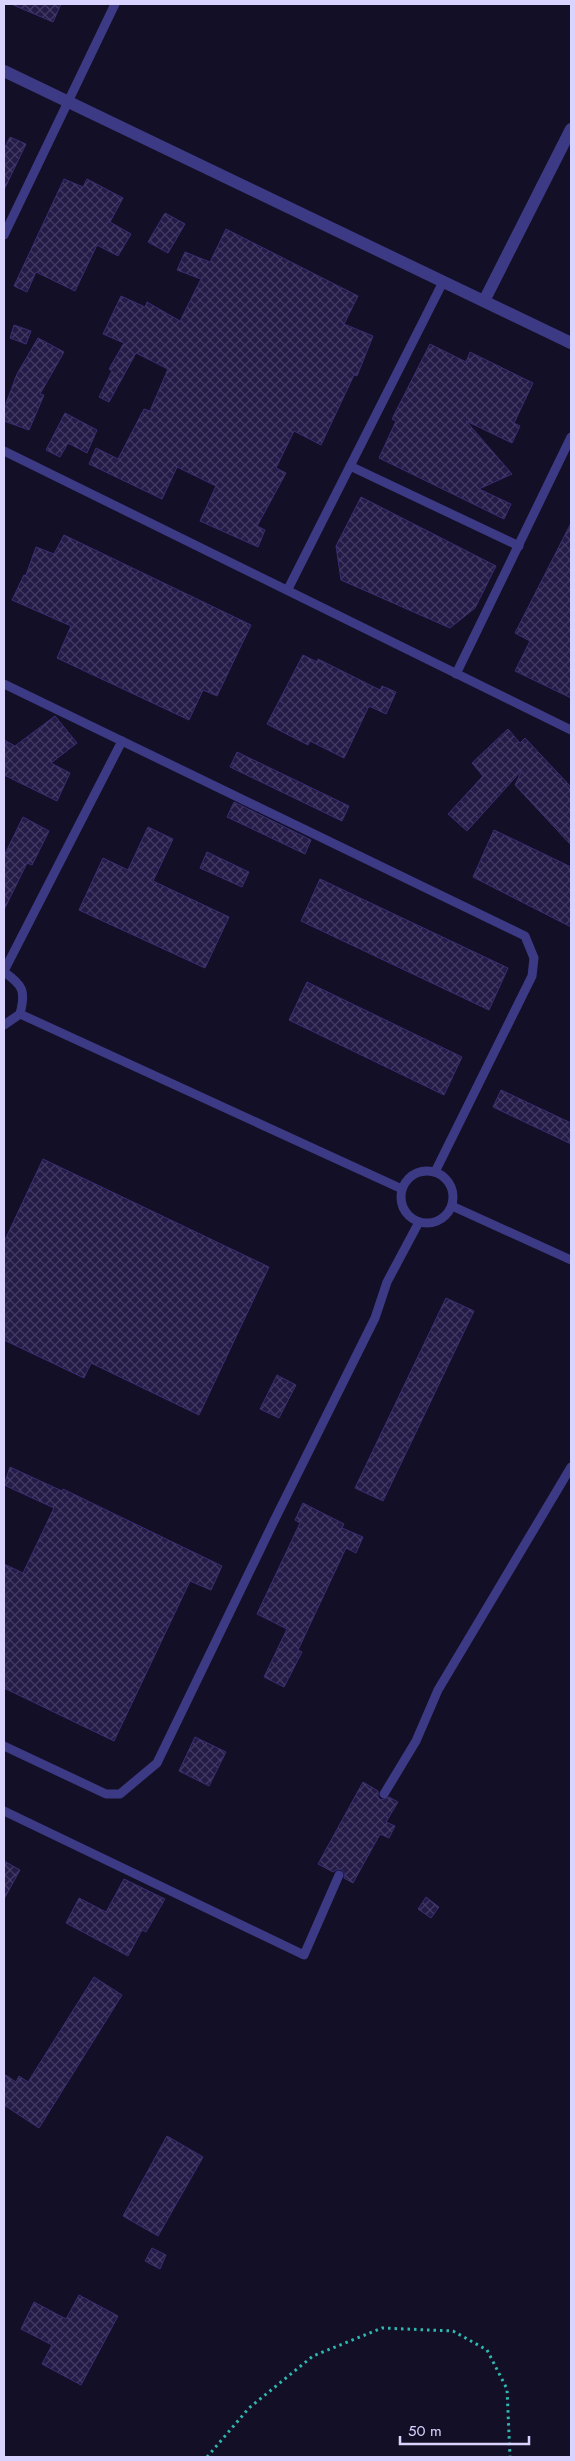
<svg xmlns="http://www.w3.org/2000/svg" width="575" height="2461" font-family="Jost,sans-serif">
  <style>
    .building { fill: url(#building-cross-hatch); stroke: #3b2d73 }
    .lines { fill: none; stroke-linecap: round; stroke-linejoin: round }
    .path { stroke: #2fb8b0; stroke-width: 3; stroke-dasharray: 2.5 4; stroke-linecap: butt }
    .service { stroke: #3d3a85; stroke-width: 9 }
    .minor { stroke: #3d3a85; stroke-width: 12 }
  </style>
  <defs>
    <pattern id="building-cross-hatch" width="8" height="8" patternUnits="userSpaceOnUse" patternTransform="scale(1.25)"><rect width="8" height="8" fill="#241b47"/><path d="M0 0l8 8M0 8l8-8" fill="none" stroke="#433b63"/></pattern>
  </defs>
  <rect width="100%" height="100%" fill="#130f26"/>
  <g class="building">
    <path d="M11 4H61L53 22Z"/>
    <path d="M10 137 26 144 4 190V149Z"/>
    <path d="M64 179 83 187 87 179 123 198 110 222 131 234 118 256 97 245 75 291 36 272 27 292 14 286Z"/>
    <path d="M165 213 185 224 168 253 148 242Z"/>
    <path d="M226 229 358 296 344 324 373 336 357 376 354 375 321 445 294 431 276 468 286 473 257 526 265 530 258 547 200 521 216 486 177 467 162 499 89 464 96 448 118 459 144 409 150 411 168 369 136 353 109 402 99 397 112 371 109 369 124 343 103 334 121 296 145 307 147 302 180 321 201 279 177 270 185 252 210 262Z"/>
    <path d="M14 325 31 331 26 344 10 338Z"/>
    <path d="M38 338 64 352 40 394 44 395 29 430 4 421V409L17 374Z"/>
    <path d="M430 344 466 362 470 352 533 383 514 423 520 426 512 443 466 421 512 474 479 489 511 504 504 519 379 458 396 421 392 419Z"/>
    <path d="M65 413 97 430 87 453 68 443 60 457 46 450Z"/>
    <path d="M361 497 496 566 475 608 450 628 341 580 336 546Z"/>
    <path d="M571 523V698L515 671 530 641 515 633Z"/>
    <path d="M64 535 251 625 217 696 203 690 189 720 57 658 71 626 12 600 24 575H26L36 547 54 554Z"/>
    <path d="M303 655 317 662 318 659 380 690 382 686 396 692 386 714 369 706 344 758 310 741 308 745 267 724Z"/>
    <path d="M55 716 77 743 51 763 70 773 57 801 4 775V740L15 746Z"/>
    <path d="M508 729 520 743 525 738 571 787V845L515 785 522 770 467 831 448 814 483 776 472 763Z"/>
    <path d="M237 752 349 806 342 821 230 767Z"/>
    <path d="M234 802 311 840 305 854 227 817Z"/>
    <path d="M23 817 49 831 32 865 27 863 4 910V856Z"/>
    <path d="M148 827 173 839 153 881 229 917 205 968 79 910 103 858 128 870Z"/>
    <path d="M494 830 571 867V927L473 877Z"/>
    <path d="M207 852 249 872 242 887 200 868Z"/>
    <path d="M320 879 508 968 489 1010 301 921Z"/>
    <path d="M307 982 462 1057 444 1095 289 1020Z"/>
    <path d="M501 1090 571 1123V1144L493 1107Z"/>
    <path d="M43 1159 269 1267 199 1415 91 1363 84 1378 4 1340V1242Z"/>
    <path d="M446 1298 474 1311 383 1501 355 1488Z"/>
    <path d="M277 1375 296 1385 279 1418 260 1409Z"/>
    <path d="M10 1467 62 1491 63 1489 222 1566 211 1590 190 1581 114 1741 4 1688V1564L23 1573 54 1508 4 1485Z"/>
    <path d="M303 1503 344 1524 342 1528 363 1537 356 1553 346 1548 298 1650 302 1652 284 1687 264 1677 287 1629 257 1614 300 1523 295 1520Z"/>
    <path d="M195 1737 226 1752 209 1786 179 1771Z"/>
    <path d="M363 1782 378 1791V1797L381 1800 389 1797 398 1802 386 1822 395 1826 389 1838 380 1834 353 1883 344 1878 345 1874 342 1870 338 1869 333 1872 318 1864Z"/>
    <path d="M4 1861 20 1870 4 1899Z"/>
    <path d="M124 1879 165 1899 146 1932 142 1930 128 1956 66 1923 79 1898 106 1912Z"/>
    <path d="M426 1897 439 1907 431 1918 418 1909Z"/>
    <path d="M94 1977 122 1995 39 2128 4 2105V2074L16 2082 19 2076 28 2082Z"/>
    <path d="M167 2136 203 2157 158 2236 123 2216Z"/>
    <path d="M152 2248 166 2255 160 2269 145 2261Z"/>
    <path d="M79 2295 118 2316 81 2385 42 2364 52 2345 21 2329 34 2302 66 2319Z"/>
  </g>
  <g class="lines">
    <path class="path" d="M207 2457 249 2408 313 2356 382 2328 453 2331 487 2350 507 2389 510 2457"/>
    <g class="service">
      <path d="M4 235 115 4"/>
      <path d="M4 451 571 730"/>
      <path d="M350 466 519 546"/>
      <path d="M288 589 443 282"/>
      <path d="M456 674 571 437"/>
      <path d="M4 684 525 936 534 958 532 976 435 1172"/>
      <path d="M4 971 122 741"/>
      <path d="M4 972C23 985 26 991 20 1014L4 1025"/>
      <path d="M20 1014 402 1189"/>
      <circle cx="427" cy="1197" r="26"/>
      <path d="M452 1206 571 1260"/>
      <path d="M4 1746 106 1794H120L157 1763 274 1521 375 1318 387 1282 419 1222"/>
      <path d="M384 1794 416 1741 438 1690 571 1467"/>
      <path d="M4 1811 304 1955 339 1875"/>
    </g>
    <g class="minor">
      <path d="M4 71 571 343"/>
      <path d="M484 301 571 129"/>
    </g>
  </g>
  <rect width="575" height="2461" fill="none" stroke="#d9d4ff" stroke-width="10"/>
  <path d="M400 2436v8h129v-8" fill="none" stroke="#d9d4ff" stroke-width="2.5"/>
  <text x="408" y="2436" font-size="15" fill="#d9d4ff" stroke="#130f26" stroke-width="4" paint-order="stroke">50 m</text>
</svg>
